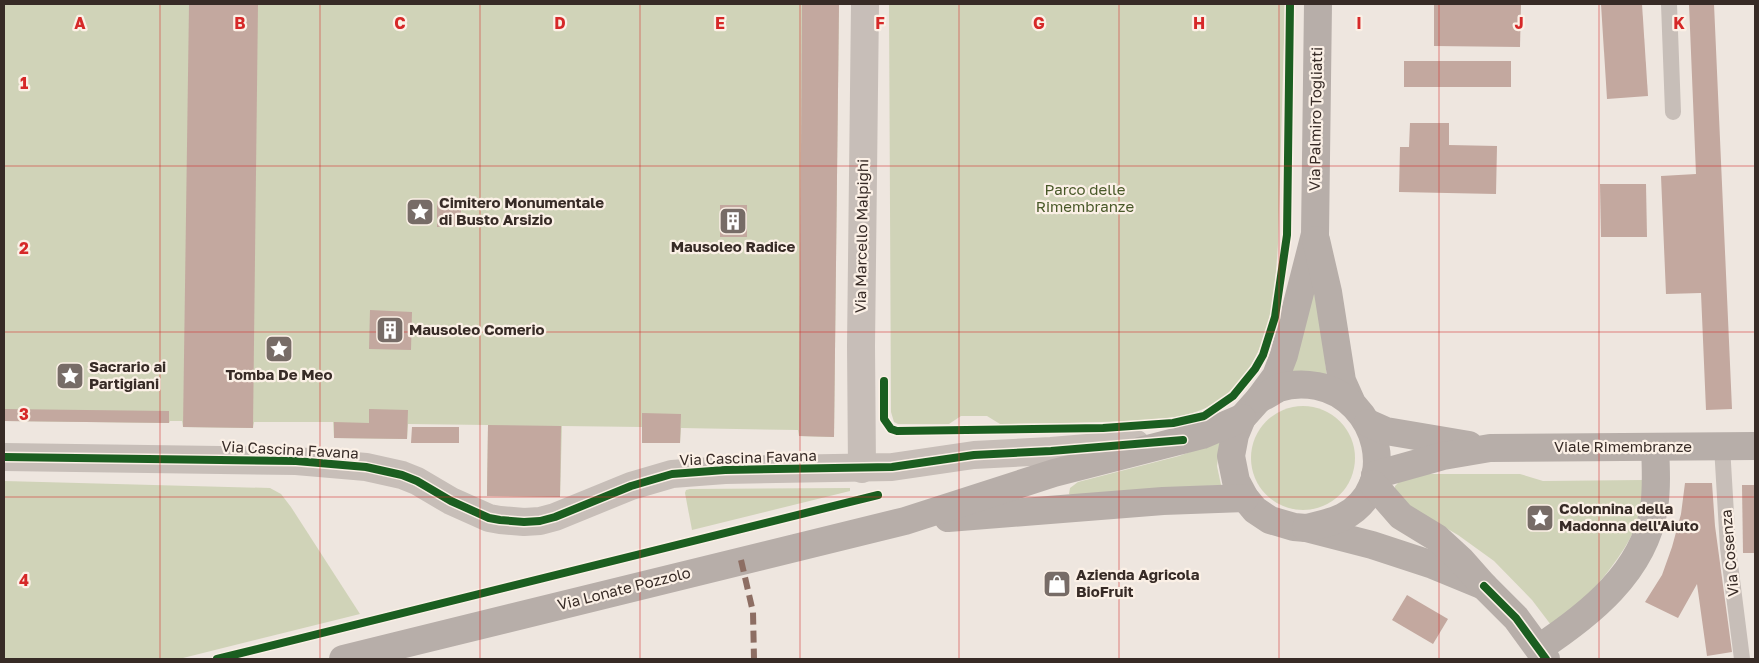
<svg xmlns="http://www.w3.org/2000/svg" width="1759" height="663" font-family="'Golos Text',sans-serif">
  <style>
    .green { fill: #d0d3b8 }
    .building { fill: #c3a89f }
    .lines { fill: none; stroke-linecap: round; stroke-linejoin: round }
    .lane { stroke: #c7beb8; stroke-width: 16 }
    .street { stroke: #c7beb8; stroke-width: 28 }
    .secondary { stroke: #b7aea9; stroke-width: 28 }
    .quiet { stroke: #8d6e63; stroke-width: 6; stroke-dasharray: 12 6; stroke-linecap: butt }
    .cycleway-casing { stroke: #fbf0e6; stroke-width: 11 }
    .cycleway { stroke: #1b5e20; stroke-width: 8 }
    .grid { fill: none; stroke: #d62828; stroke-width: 1; stroke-opacity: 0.55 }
    .labels { text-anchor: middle; stroke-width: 4.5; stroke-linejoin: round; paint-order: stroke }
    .street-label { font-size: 15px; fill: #372b26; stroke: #fbf0e6 }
    .park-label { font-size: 15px; fill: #485828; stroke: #fbf0e6 }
    .poi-label { font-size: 15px; font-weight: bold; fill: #372b26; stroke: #fbf0e6; text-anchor: start }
    .grid-label { font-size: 16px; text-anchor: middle; font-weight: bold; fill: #d62828; stroke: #fbf0e6; stroke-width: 4.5; stroke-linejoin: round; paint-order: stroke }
  </style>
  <rect width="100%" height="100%" fill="#eee6df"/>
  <g class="green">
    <path d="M4 4H839L834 437 799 436 798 430 681 428 680 443H642V427L562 426 560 497 487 496 488 425 408 424 407 439 334 438 333 422H254L253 428 183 427 182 421H170L169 423 4 421Z"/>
    <path d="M889 4H1285L1278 244C1276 273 1274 305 1265 334 1255 365 1233 398 1201 410 1179 419 1153 419 1130 421 1087 423 1044 423 1000 424L987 416H961L949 424H898L894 422 891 412Z"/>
    <path d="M1311 292 1318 293 1327 378 1292 375 1308 293Z"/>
    <circle cx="1303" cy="458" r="52"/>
    <path d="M1220 441 1217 466 1221 485 1073 496 1069 494 1070 488 1078 482 1179 456Z"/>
    <path d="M1428 474H1520L1543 481 1643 480C1642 493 1642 506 1638 519 1631 544 1607 574 1590 593 1578 605 1564 615 1551 625L1532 600 1494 561 1458 535 1410 507 1395 490V486L1400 481Z"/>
    <path d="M4 481 270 488 281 494 291 507 360 614 179 659H4Z"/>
    <path d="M850 488V491L692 530 685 493 686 490 690 489Z"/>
  </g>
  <g class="building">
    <path d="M189 4H258L253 428 183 427Z"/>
    <path d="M802 4H839L834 437 799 436Z"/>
    <path d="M1434 4H1521L1520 47 1434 46Z"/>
    <path d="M1601 4H1642L1648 96 1607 99Z"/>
    <path d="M1689 4H1714L1732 409 1706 410 1701 293 1666 294 1661 176 1696 174Z"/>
    <rect x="1404" y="61" width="107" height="26"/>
    <path d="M1410 123H1449V145L1497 146 1496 194 1399 192 1400 147H1409Z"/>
    <path d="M1600 184H1646L1647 237H1601Z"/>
    <path d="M437 201H461V226L437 227Z"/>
    <rect x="720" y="205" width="27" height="32"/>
    <path d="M370 310 412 312 411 350 369 349Z"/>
    <path d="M4 409 169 411V423L4 421Z"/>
    <path d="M369 409 408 410 407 439 334 438V422L369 423Z"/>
    <path d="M642 413 681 414 680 443H642Z"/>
    <path d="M488 425 561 426 560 497 487 496Z"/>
    <path d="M412 427H459V443H411Z"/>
    <path d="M1685 483H1712L1715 526 1732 652 1707 656 1697 584 1678 618 1645 602 1662 575 1672 547 1681 514Z"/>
    <path d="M1742 485H1755V553H1743Z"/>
    <path d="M1407 595 1448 619 1433 644 1392 620Z"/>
  </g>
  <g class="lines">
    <g class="lane">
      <path d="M1669 4 1673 112"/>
      <path d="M1722 446 1728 548 1742 659"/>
    </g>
    <g class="street">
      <path d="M4 457 296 461 366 467 402 475 417 481 451 501 489 518 500 520 524 522 540 521 555 517 631 486 672 474 725 470 892 467 974 455 1051 451 1136 444"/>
      <path d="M862 469 861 346 865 4"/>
    </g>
    <g class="secondary">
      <path d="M1318 4 1315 234 1284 355 1276 376 1259 399 1242 418 1235 435 1231 456 1236 481 1245 498 1255 510 1270 520 1294 527 1306 528 1372 545 1433 565 1484 586"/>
      <path d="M1316 240 1328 292 1342 381 1351 401"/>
      <path d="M1259 399C1266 396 1273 391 1279 388 1291 384 1305 384 1317 386 1378 398 1402 486 1343 517 1331 523 1318 525 1306 528"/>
      <path d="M1368 423 1386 431 1469 445"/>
      <path d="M1375 475 1443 456 1490 448 1755 446"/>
      <path d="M1373 484 1401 516 1437 538 1461 560 1484 586 1516 618 1546 659"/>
      <path d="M948 518 1163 501 1245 498"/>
      <path d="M1539 648C1589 615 1644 572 1654 508 1657 488 1656 468 1655 447"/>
      <path d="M343 659 905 521 1054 473 1202 435 1242 418"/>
    </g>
    <path class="quiet" d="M741 560 753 612 754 659"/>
    <defs>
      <g id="cycleway">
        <path d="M884 381V419L891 429 897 431 1103 428 1173 423 1204 416 1233 396 1255 369 1263 355 1275 317 1287 235 1290 4"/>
        <path d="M4 457 296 461 366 467 402 475 417 481 451 501 489 518 500 520 524 522 540 521 555 517 631 486 672 474 725 470 892 467 974 455 1051 451 1183 440"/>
        <path d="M1484 586 1516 618 1546 659"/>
        <path d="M217 659 878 495"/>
      </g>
    </defs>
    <use href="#cycleway" class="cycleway-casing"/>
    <use href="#cycleway" class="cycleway"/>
  </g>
  <path class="grid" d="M160 4V659M320 4V659M480 4V659M640 4V659M800 4V659M959 4V659M1119 4V659M1279 4V659M1439 4V659M1599 4V659M4 166H1755M4 332H1755M4 497H1755"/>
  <defs>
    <symbol id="sight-square" viewBox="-11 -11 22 22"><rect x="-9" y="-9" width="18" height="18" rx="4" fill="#776c67" stroke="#fbf0e6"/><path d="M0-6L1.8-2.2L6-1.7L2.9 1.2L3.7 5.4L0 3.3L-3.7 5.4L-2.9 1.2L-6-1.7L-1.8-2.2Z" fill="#fff"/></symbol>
    <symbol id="building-square" viewBox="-11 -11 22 22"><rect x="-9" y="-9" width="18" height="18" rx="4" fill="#776c67" stroke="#fbf0e6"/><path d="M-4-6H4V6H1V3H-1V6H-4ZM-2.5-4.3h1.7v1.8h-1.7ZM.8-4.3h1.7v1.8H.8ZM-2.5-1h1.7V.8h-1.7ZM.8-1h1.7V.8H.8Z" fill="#fff"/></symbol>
    <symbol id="shop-square" viewBox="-11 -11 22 22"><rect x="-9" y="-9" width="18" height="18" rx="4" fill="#776c67" stroke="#fbf0e6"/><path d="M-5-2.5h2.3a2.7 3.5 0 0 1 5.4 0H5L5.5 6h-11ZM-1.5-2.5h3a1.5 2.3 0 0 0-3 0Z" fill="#fff"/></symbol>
  </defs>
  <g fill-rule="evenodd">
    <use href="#sight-square" x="404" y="196" width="32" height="32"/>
    <use href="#building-square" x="717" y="205" width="32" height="32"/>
    <use href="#building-square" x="374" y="314" width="32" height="32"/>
    <use href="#sight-square" x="263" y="333" width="32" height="32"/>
    <use href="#sight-square" x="54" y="360" width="32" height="32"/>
    <use href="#sight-square" x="1524" y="502" width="32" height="32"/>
    <use href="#shop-square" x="1041" y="568" width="32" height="32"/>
  </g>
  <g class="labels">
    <g class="street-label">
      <text transform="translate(1316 119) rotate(-89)" y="5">Via Palmiro Togliatti</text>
      <text transform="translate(862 236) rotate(-89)" y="5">Via Marcello Malpighi</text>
      <text x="1623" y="452">Viale Rimembranze</text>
      <text transform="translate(290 450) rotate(3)" y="5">Via Cascina Favana</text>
      <text transform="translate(748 458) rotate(-2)" y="5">Via Cascina Favana</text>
      <text transform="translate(1730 553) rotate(-95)" y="5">Via Cosenza</text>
      <text transform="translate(624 589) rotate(-14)" y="5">Via Lonate Pozzolo</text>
    </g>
    <g class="park-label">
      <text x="1085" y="195">Parco delle<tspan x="1085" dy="17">Rimembranze</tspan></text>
    </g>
    <g class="poi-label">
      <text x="439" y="208">Cimitero Monumentale<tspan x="439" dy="17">di Busto Arsizio</tspan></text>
      <text x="733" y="252" text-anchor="middle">Mausoleo Radice</text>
      <text x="409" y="335">Mausoleo Comerio</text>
      <text x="89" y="372">Sacrario ai<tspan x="89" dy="17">Partigiani</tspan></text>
      <text x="279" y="380" text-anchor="middle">Tomba De Meo</text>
      <text x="1559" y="514">Colonnina della<tspan x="1559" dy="17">Madonna dell'Aiuto</tspan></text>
      <text x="1076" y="580">Azienda Agricola<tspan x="1076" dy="17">BioFruit</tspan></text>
    </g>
  </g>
  <g class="grid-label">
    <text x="80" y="29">A</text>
    <text x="240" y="29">B</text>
    <text x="400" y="29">C</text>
    <text x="560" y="29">D</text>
    <text x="720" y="29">E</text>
    <text x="880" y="29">F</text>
    <text x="1039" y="29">G</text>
    <text x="1199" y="29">H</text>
    <text x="1359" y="29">I</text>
    <text x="1519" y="29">J</text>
    <text x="1679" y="29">K</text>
    <text x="24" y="89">1</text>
    <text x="24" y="254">2</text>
    <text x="24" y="420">3</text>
    <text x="24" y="586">4</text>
  </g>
  <rect width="1759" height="663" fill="none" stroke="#372b26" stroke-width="10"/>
</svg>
